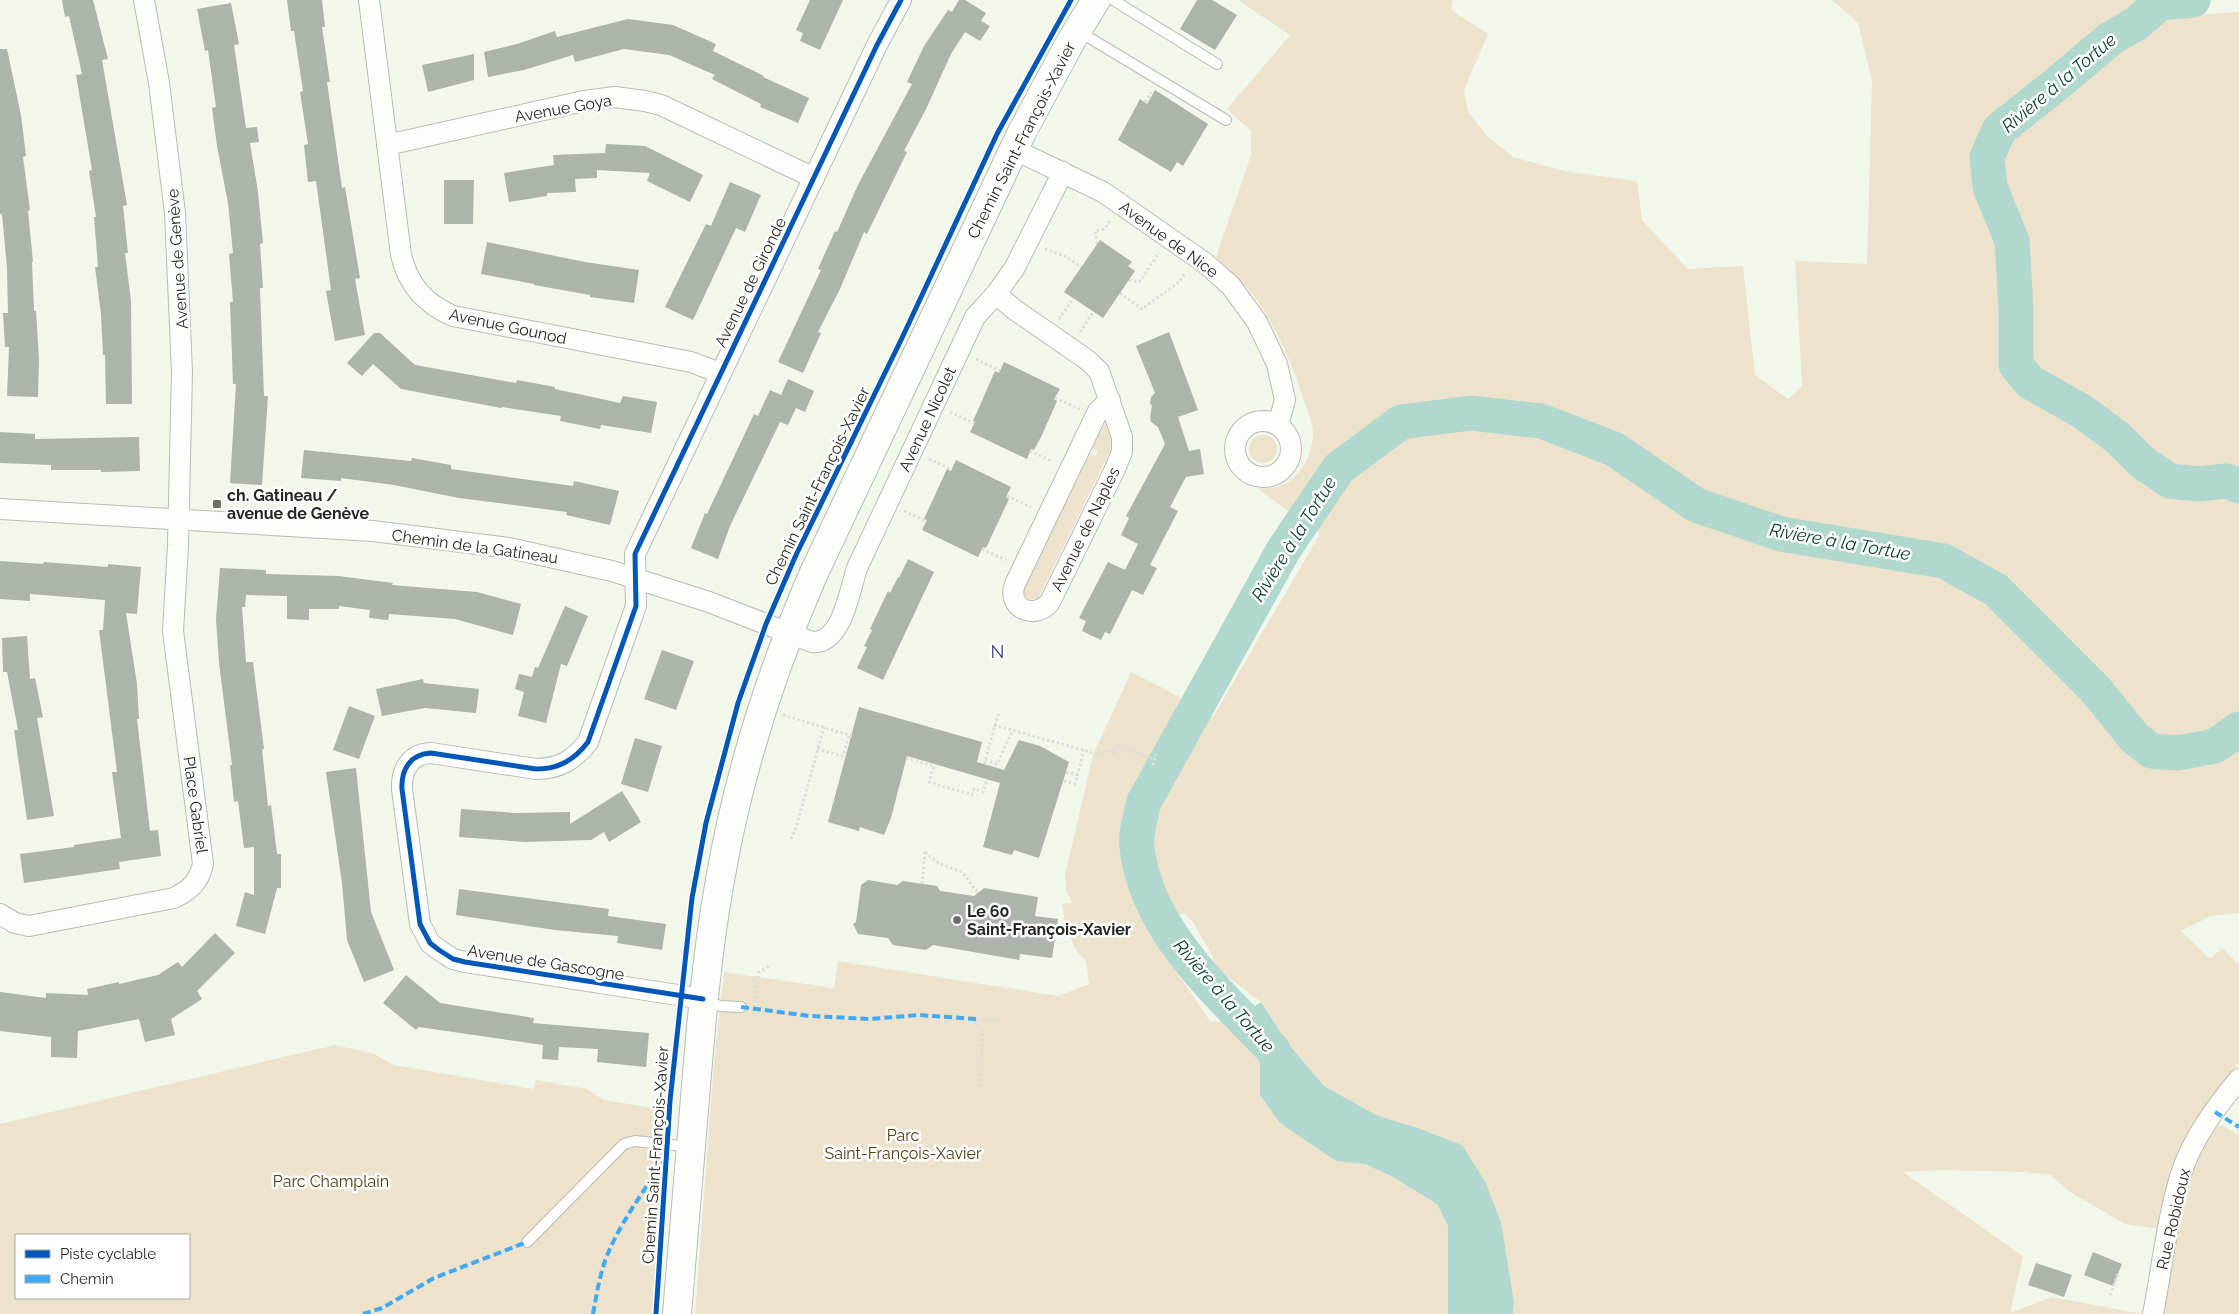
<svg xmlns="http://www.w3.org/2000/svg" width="2239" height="1314" font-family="Raleway,sans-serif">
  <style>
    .green { fill: #ede3cd; fill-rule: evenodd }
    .water { fill: #b0d8cf }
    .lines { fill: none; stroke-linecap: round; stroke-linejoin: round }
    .river { stroke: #b0d8cf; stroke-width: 35 }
    .building { fill: #acb4ab }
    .lane-casing { stroke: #b7bcb2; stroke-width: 12 }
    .street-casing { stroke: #b7bcb2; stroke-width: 22 }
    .secondary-casing { stroke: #b7bcb2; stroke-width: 30 }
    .path { stroke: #dddeda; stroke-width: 3; stroke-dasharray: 2.5 2.5; stroke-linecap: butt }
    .lane { stroke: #fdfefc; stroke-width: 10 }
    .street { stroke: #fdfefc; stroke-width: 20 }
    .secondary { stroke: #fdfefc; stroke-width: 28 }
    .quiet { stroke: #3fa9f5; stroke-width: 4; stroke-dasharray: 8 4; stroke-linecap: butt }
    .cycleway-casing { stroke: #fff; stroke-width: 8 }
    .cycleway { stroke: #0057b8; stroke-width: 5 }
    .poi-dot { fill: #6b7166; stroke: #fff; stroke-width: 2 }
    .labels { text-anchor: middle; stroke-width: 5; stroke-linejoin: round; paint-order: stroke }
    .street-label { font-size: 16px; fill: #23281f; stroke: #fff }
    .poi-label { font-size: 16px; font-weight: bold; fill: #23281f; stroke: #fff; text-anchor: start }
    .park-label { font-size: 16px; fill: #573b0f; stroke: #fff }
    .water-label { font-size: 18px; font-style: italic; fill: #043935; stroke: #fff }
    .neighbourhood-label { font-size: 18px; letter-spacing: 1px; fill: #344680; stroke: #fff }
  </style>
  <rect width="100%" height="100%" fill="#f1f8eb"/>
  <g class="green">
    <path d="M1238 0H1453L1451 10 1488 34 1464 90 1468 112 1487 136 1513 157 1564 171 1637 181 1642 220 1688 269 1743 266 1755 375 1788 399 1802 386 1795 261 1867 264 1872 81 1858 23 1832 0H2139L2130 48 2150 26 2167 13 2194 15 2239 12V913L2211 916 2181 931 2210 959 2222 948 2239 965V1063L2197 1119 2159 1229 2125 1224 2070 1192 2050 1175 2024 1172 1941 1170 1903 1172 2023 1256 2010 1313 2052 1297 2143 1314H1513L1514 1302 1462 1145 1418 1128 1378 1116 1324 1086 1286 1041 1261 1002 1216 968 1212 955 1193 922 1184 913 1148 923 1171 964 1210 1021 1229 1023 1260 1062V1095L1336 1161 1365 1164 1393 1177 1437 1204 1448 1226V1314H695L714 1062 724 972 834 988 838 961 1058 996 1089 984 1086 961 1078 953 1066 930 1062 904 1072 903 1066 890 1065 875 1093 755 1131 672 1167 690 1213 717 1320 534 1258 489C1268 488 1279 488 1288 482 1305 471 1316 445 1312 425 1310 415 1305 405 1302 395 1291 361 1277 329 1256 299 1246 284 1229 271 1216 257L1251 155V131L1227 109 1290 35Z"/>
    <path d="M1106 422 1111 439 1110 451 1040 595 1037 599H1027L1023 596V587L1090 453 1095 456 1098 451 1092 448Z"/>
    <circle cx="1263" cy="449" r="14"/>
    <path d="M334 1045 372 1053 394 1065 534 1089 536 1080 587 1089 604 1100 666 1110 652 1314H0V1124ZM16 1235H189V1298H16Z"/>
    <path d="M2222 1125 2239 1135V1314H2162C2168 1280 2187 1148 2211 1129 2214 1127 2219 1126 2222 1125Z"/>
  </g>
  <path class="water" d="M1261 1002 1286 1041 1324 1086 1378 1116 1418 1128 1462 1145 1486 1183 1501 1223 1514 1302 1513 1314H1448V1226L1437 1204 1393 1177 1365 1164 1336 1161 1280 1123 1260 1095V1062L1229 1023Z"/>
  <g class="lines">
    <g class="river">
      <path d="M2193 0 2160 3 2137 23 2110 39 2059 82 1999 130 1987 157 1990 187 2012 241 2016 308V365L2030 382 2083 412 2118 438 2142 462 2170 481 2199 484 2226 481 2239 486"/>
      <path d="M1273 1050C1219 993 1145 929 1137 847 1135 833 1141 816 1144 802L1284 549 1339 468 1401 422 1471 413 1541 421 1614 449 1696 505 1781 534 1944 561 1996 590 2095 689 2134 737 2151 751 2177 753 2215 746 2239 729"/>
    </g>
  </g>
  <g class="building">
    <path d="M62 0H93L108 59 102 60 127 205 123 206 128 253H125L131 301 132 404H106L105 355H103L101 314 95 267H98L94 217H96L89 171 92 170 76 75 82 74 69 16 65 17Z"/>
    <path d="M287 0H322L325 27H322L330 82H327L342 188 345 187 360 278 355 279 365 335 335 341 326 291 331 290 316 181 308 182 304 145 308 144 300 92 303 91 294 31H291Z"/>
    <path d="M810 0H843L820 50 800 41 803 33 796 30Z"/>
    <path d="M959 0H965L986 13 981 21 990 26 980 41 965 32 951 54 926 109 904 151 907 152 867 234 864 232 840 289 818 332 821 333 803 373 778 362 821 270 818 269 835 231 837 232 858 185 912 84 907 82 924 46 948 10 952 12Z"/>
    <path d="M1197 0H1212L1237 15 1215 50 1180 29Z"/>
    <path d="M231 3 239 44 234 45 246 128 257 127 259 142 250 143 258 192 263 243 260 244 263 288H260L264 396H268L262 485 230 483 236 384H233L230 302H233L229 254 233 253 228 203 217 146 212 108 216 107 208 50 205 51 197 9Z"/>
    <path d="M628 19 673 25 716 44 713 51 764 76 763 77 809 98 798 123 760 107 761 104 712 79 715 75 669 55 624 49 575 62 573 55 524 70 488 77 484 52 517 44 555 31 557 37Z"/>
    <path d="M0 49H7L21 115 26 156 23 157 30 210 28 211 33 262H32L34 311H36L39 359 38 397 7 396 9 347H5L3 313H8L7 268 2 214H0Z"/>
    <path d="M474 54V80L428 92 422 65Z"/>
    <path d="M1155 90 1208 124 1183 166 1177 162 1171 172 1118 140 1140 99 1147 104Z"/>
    <path d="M606 144 645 146 703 175 690 202 647 181 650 173 597 170V178L575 179 576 192 547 193V196L509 202 504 173 554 165 553 155 605 153Z"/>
    <path d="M444 180H474L473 224H444Z"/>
    <path d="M730 182 761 195 745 232 736 228 693 320 665 307 706 224 711 226Z"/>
    <path d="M1100 240 1132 262 1128 266 1135 271 1103 318 1064 292Z"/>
    <path d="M487 242 585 262 639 270 634 303 590 297V295L534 285V284L481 274Z"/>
    <path d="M1169 332 1198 410 1178 417 1189 451 1200 449 1204 474 1186 477 1170 507 1178 511 1150 565 1157 568 1143 595 1132 590 1110 634 1105 632 1101 640 1082 631 1086 621 1079 618 1108 562 1125 570 1138 544 1121 535 1129 518 1126 516 1165 444 1158 427 1151 422 1150 417 1152 406 1150 403 1151 397 1155 393 1136 346Z"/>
    <path d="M374 333H380L415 365 516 383 517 380 555 387V389L620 403 623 396 657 402 651 433 601 425 600 429 560 421 561 416 502 407 501 408 401 389 373 364 362 376 347 363Z"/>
    <path d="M1004 362 1060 389 1054 399 1057 401 1042 435 1034 450 1031 449 1027 459 970 432 975 422 973 421 988 387 995 371 999 373Z"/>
    <path d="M788 379 814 391 805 412 796 408 788 425 780 422 730 526 718 559 691 548 705 513 707 514 754 414 758 416 770 390 781 395Z"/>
    <path d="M0 432 35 434V439L139 437 140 471 101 472V470H51V465L0 463Z"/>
    <path d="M304 450 411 461 412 458 451 465V469L573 486 574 481 619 491 610 525 566 515 567 512 459 498 394 485 341 478V481L301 478Z"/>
    <path d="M956 460 1011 487 1006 497 1009 499 993 533 986 548 983 547 978 557 922 530 927 520 924 519 947 469 951 471Z"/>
    <path d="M908 559 934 572 883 680 857 668 867 647 864 646 872 630 870 629 888 591 890 593 898 577 899 578Z"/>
    <path d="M0 561 43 564 44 562 108 567V564L141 567 137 614 126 613 137 684 139 719H137L150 831 158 830 161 856 119 862 120 869 24 883 20 854 74 847V845L121 838 112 772H117L99 630H103L105 600 30 594V601L0 599Z"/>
    <path d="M220 568 266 570V574L339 576 393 583 392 585 477 592 521 604 513 635 455 619 389 614 388 620 369 618 370 610 339 606V609H309V620L287 619V596L246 595 245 607H242L246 662H253L264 749H262L268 806 271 805 277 854H281V888H277L265 934 236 926 245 892 254 895V847L244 848 238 801 234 802 230 765H232L219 663 216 619Z"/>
    <path d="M565 606 588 616 567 666 561 664 546 723 518 716 524 692 515 689 519 674 532 677 535 667 538 668Z"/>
    <path d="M27 636 30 679 35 678 43 717 37 718 54 816 27 820 14 730H18L7 672H3L2 638Z"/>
    <path d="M662 650 694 661 676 710 644 699Z"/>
    <path d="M423 679 424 683 479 689 476 713 425 708 382 716 376 689Z"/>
    <path d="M349 706 375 716 359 759 333 750Z"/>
    <path d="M859 707 982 742 977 762 1004 770 1019 740 1040 746 1069 762 1039 858 1014 850 1012 855 983 847 1000 783 907 756 891 818 884 835 860 827 859 831 828 822Z"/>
    <path d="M635 738 662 746 648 792 621 784Z"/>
    <path d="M356 768 371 912 394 970 364 982 347 940 342 883 326 772Z"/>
    <path d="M622 791 641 822 609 842 604 832 591 840 525 842 459 837 461 809 516 813 570 812V824Z"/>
    <path d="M868 880 897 885 903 881 937 886 940 891 974 896 984 888 1038 897 1035 916 1058 919 1052 958 1020 954 1019 960 933 945 926 950 893 945 888 938 858 934 853 924 856 922 861 885Z"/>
    <path d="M459 889 609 909 608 916 666 924 662 950 617 943 618 936 555 930 456 915Z"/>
    <path d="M215 933 235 953 197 991 202 999 171 1019 175 1035 145 1042 139 1019 78 1031 77 1058 51 1057V1037L0 1031V992L46 998V993L88 995 87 989 119 982V984L158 975 178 962 182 967Z"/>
    <path d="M406 975 440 1003 534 1018 533 1023 649 1033 646 1067 597 1062 598 1049 559 1047 558 1060 542 1059 543 1045 419 1027 416 1030 383 1003Z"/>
    <path d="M2093 1252 2122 1264 2113 1286 2084 1275Z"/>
    <path d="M2036 1263 2072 1275 2064 1297 2028 1285Z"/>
  </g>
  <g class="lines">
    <defs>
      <g id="lane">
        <path d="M1113 0 1217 64"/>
        <path d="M1078 31 1226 120"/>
        <path d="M706 1000 720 1006 741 1007"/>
        <path d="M527 1242 624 1144 635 1141 690 1147"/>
      </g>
      <g id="street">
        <path d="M369 0 401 255C408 285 425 304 453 316L691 362 720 373"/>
        <path d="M387 145 584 101 615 97 645 101 661 105 814 178"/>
        <path d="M1013 149 1103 192 1205 263 1231 286 1257 322 1277 364 1285 400 1278 425"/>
        <path d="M996 294 1015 310 1086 359 1099 371 1122 437V452L1115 469 1050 602C1035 621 1006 608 1015 584L1098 411 1110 400"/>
        <circle cx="1263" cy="449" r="28"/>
        <path d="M0 509 373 531 509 548 612 571 709 602 812 642C842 645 850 589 857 568L975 317 996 294 1014 269 1063 172"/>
        <path d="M0 914 15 923 29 926 174 898C190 890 199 882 203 864L173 631 178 545 182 372 175 213 159 83 144 0"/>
        <path d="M703 999 465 962 453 959 439 950 430 943 420 924 402 789C401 770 410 754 431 753L536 769C559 769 574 760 588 742L636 606 635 554 877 45 901 0"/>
        <path d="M2153 1314C2162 1268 2167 1219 2181 1174 2192 1139 2216 1107 2239 1079"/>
      </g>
      <path id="secondary" d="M677 1314C683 1242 689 1170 695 1098 701 1025 707 952 720 880 738 776 771 672 813 575L1022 132 1071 41 1096 0"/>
    </defs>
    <use href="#lane" class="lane-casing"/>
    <use href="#street" class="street-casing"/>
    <use href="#secondary" class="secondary-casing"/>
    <g class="path">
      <path d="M1145 102 1151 92"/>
      <path d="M1097 244 1095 231 1105 229 1111 219"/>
      <path d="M1045 249 1065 256 1081 267"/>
      <path d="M1129 280 1139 282 1159 253"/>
      <path d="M1120 293 1142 309 1179 282 1185 273"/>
      <path d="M1059 319 1073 299"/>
      <path d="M1080 332 1093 312"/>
      <path d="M976 359 1000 371"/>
      <path d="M1055 398 1080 409"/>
      <path d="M950 412 974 423"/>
      <path d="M1030 451 1052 461"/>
      <path d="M929 459 951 469"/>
      <path d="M1007 496 1031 507"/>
      <path d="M904 511 926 521"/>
      <path d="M982 549 1006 560"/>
      <path d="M783 715 852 736"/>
      <path d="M994 725 1101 755 1106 750 1114 753 1116 746 1154 759"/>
      <path d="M817 749 843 756 849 735"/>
      <path d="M906 758 934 766 929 782 972 795 974 789 983 792 987 779"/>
      <path d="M985 760 997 764 1013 730"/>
      <path d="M984 764 999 712"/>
      <path d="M1153 765 1156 754"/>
      <path d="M1066 772 1078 775"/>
      <path d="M1064 781 1075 784 1084 750"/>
      <path d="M791 839 796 828 824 727"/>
      <path d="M925 852 938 863 962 872 978 893"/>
      <path d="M922 884 925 852"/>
      <path d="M755 1003 759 972 771 965"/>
      <path d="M979 1086 983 1033 976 1025V1019L998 1021"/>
      <path d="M2110 1295 2118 1274"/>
    </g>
    <use href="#lane" class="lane"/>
    <use href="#street" class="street"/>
    <use href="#secondary" class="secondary"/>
    <g class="quiet">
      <path d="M741 1007 810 1016 870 1019 919 1015 976 1019"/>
      <path d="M2215 1112 2239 1127"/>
      <path d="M363 1314 382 1308 434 1278 527 1242"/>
      <path d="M593 1314C597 1293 600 1271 609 1251 623 1219 645 1189 665 1159"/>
    </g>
    <defs>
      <g id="cycleway">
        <path d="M703 999 465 962 453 959 439 950 430 943 420 924 402 789C401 770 410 754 431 753L536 769C559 769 574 760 588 742L636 606 635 554 877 45 901 0"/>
        <path d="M656 1314 670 1101 692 898 706 823 738 703 766 624 796 555 902 338 997 134 1071 0"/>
      </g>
    </defs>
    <use href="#cycleway" class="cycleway-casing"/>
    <use href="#cycleway" class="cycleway"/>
  </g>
  <g class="poi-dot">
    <rect x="212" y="499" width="10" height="10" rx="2.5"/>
    <circle cx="957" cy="920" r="5"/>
  </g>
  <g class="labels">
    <g class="street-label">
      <text transform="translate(563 108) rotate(-10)" y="6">Avenue Goya</text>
      <text transform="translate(1021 140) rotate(-63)" y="6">Chemin Saint-François-Xavier</text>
      <text transform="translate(1169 239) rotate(36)" y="6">Avenue de Nice</text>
      <text transform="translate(177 259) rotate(-94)" y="6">Avenue de Genève</text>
      <text transform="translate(750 282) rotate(-64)" y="6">Avenue de Gironde</text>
      <text transform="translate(508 326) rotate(12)" y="6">Avenue Gounod</text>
      <text transform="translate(927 419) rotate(-65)" y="6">Avenue Nicolet</text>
      <text transform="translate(817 486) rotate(-64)" y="6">Chemin Saint-François-Xavier</text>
      <text transform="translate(1085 529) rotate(-64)" y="6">Avenue de Naples</text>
      <text transform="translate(475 546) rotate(8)" y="6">Chemin de la Gatineau</text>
      <text transform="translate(196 805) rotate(82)" y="6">Place Gabriel</text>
      <text transform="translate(546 962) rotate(9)" y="6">Avenue de Gascogne</text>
      <text transform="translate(655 1155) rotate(-86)" y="6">Chemin Saint-François-Xavier</text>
      <text transform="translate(2173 1219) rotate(-77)" y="6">Rue Robidoux</text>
    </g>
    <g class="poi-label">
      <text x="227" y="501">ch. Gatineau /<tspan x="227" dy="18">avenue de Genève</tspan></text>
      <text x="967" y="917">Le 60<tspan x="967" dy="18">Saint-François-Xavier</tspan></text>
    </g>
    <g class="park-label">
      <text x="903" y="1141">Parc<tspan x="903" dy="18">Saint-François-Xavier</tspan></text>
      <text x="331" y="1187">Parc Champlain</text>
    </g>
    <g class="water-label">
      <text transform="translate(2059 83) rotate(-40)" y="6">Rivière à la Tortue</text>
      <text transform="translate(1294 539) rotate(-58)" y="6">Rivière à la Tortue</text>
      <text transform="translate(1840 542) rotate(10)" y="6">Rivière à la Tortue</text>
      <text transform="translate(1224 996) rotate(49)" y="6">Rivière à la Tortue</text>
    </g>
    <g class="neighbourhood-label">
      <text x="998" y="658">N</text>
    </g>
  </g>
  <rect x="15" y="1234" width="175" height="65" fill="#ffffff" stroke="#a7a9a5"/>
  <rect x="25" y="1250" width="25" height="8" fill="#0057b8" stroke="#a7a9a5"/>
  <text x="60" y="1259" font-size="15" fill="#23281f">Piste cyclable</text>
  <rect x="25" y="1275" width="25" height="8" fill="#3fa9f5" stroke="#a7a9a5"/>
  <text x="60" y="1284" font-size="15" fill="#23281f">Chemin</text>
</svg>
